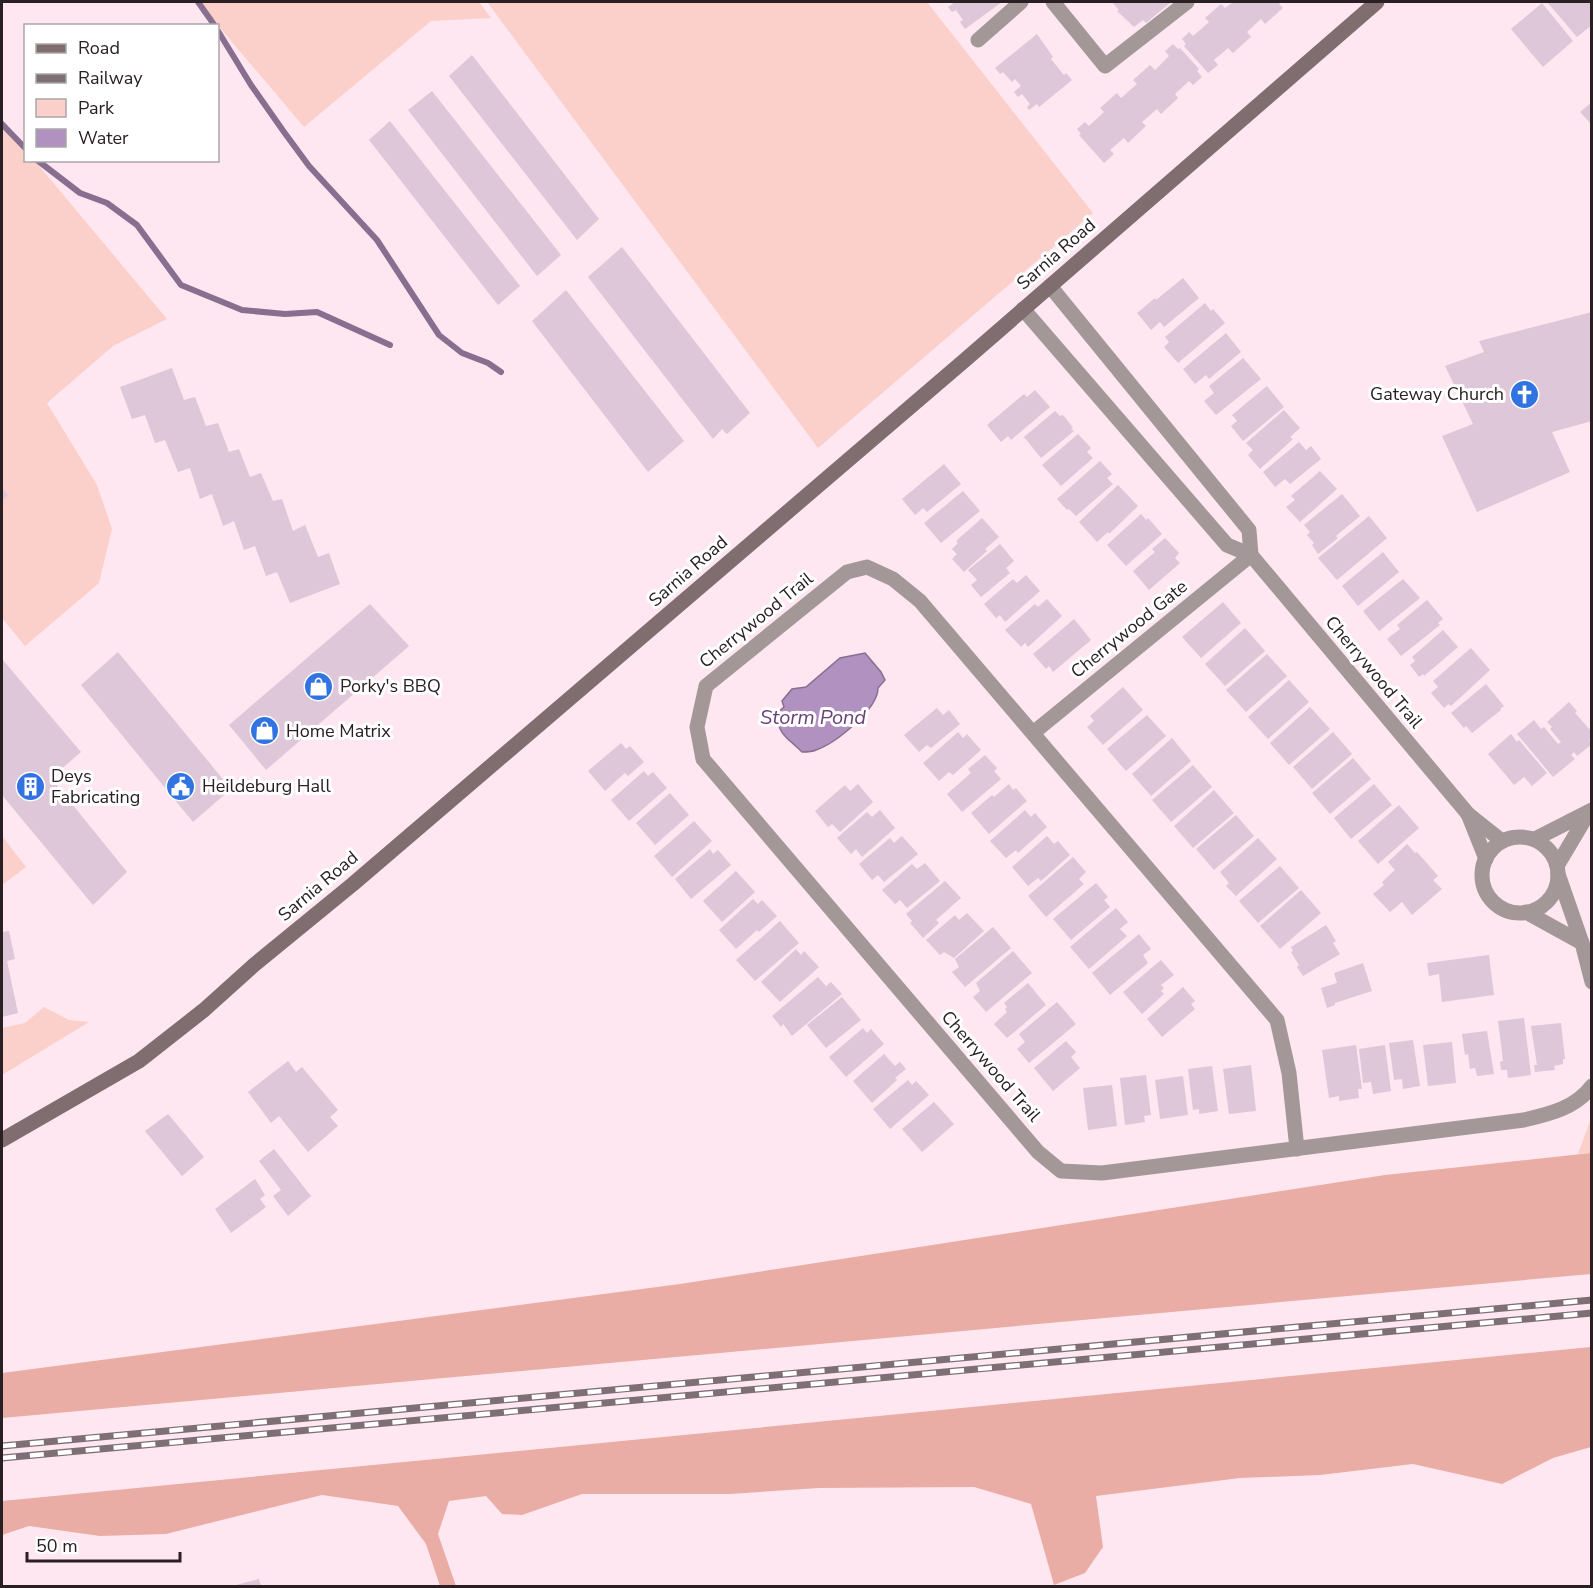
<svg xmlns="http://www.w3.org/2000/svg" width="1593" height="1588" font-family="'Nunito Sans',sans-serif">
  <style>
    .green { fill: #fbd0ca }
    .forest { fill: #eaada5 }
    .water { fill: #b091bf; stroke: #886f90; stroke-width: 1.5 }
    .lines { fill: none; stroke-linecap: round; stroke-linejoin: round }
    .stream { stroke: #886f90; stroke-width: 6 }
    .building { fill: #ddc7d9 }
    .minor { stroke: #a49798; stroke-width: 15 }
    .tertiary { stroke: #a49798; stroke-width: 15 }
    .secondary { stroke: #806d70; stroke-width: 15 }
    .rail-casing { stroke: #7e6f75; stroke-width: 7 }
    .rail { stroke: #fff; stroke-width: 4.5; stroke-dasharray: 14; stroke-linecap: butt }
    .labels { text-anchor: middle; stroke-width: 6; stroke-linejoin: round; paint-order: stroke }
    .street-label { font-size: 18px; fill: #2a2024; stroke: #fff }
    .poi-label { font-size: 18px; fill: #2a2024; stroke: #fff; text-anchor: start }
    .water-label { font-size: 20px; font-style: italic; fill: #69417b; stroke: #fff }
  </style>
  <rect width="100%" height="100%" fill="#fee7f0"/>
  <g class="green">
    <path d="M198 2H479L491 18 431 21 304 127Z"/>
    <path d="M487 2H927L1093 213 818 448Z"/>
    <path d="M2 120 25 149 26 160 35 161 167 319 113 346 47 403 97 485 112 529 99 583 25 646 2 618Z"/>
    <path d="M2 836 26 867 2 885Z"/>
    <path d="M44 1007 69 1020 89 1022 2 1075V1028L25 1023Z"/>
    <path d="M1591 1121V1153L1578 1154 1589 1124Z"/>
  </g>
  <g class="forest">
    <path d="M1591 1153V1274L2 1418V1373L680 1284 1385 1175Z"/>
    <path d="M1591 1347V1447L1553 1458 1502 1484 1413 1464 1320 1475 1240 1478 1096 1496 1103 1547 1085 1573 1054 1585 1031 1504 974 1487 819 1488 730 1494H582L522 1515 502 1514 486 1496 449 1501 438 1534 456 1586H440L426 1544 398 1506 322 1495 166 1534 100 1536 29 1526 2 1535V1501Z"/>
  </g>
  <path class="water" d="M865 653 881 672 885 680 878 688C878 709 836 743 816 750 812 752 807 752 802 752 788 738 779 736 776 714L784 707 782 701 792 689 806 687 840 658Z"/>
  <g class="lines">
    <g class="stream">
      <path d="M198 2 215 26"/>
      <path d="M218 31 251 85 284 132 309 166 377 240 439 335 462 353 488 363 501 372"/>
      <path d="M2 124 26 149"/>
      <path d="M37 160 80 193 107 203 137 225 181 285 242 310 285 314 317 312 390 345"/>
    </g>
  </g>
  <g class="building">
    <path d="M955 2H1002L965 29 960 22 963 20 956 10 952 12 948 7Z"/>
    <path d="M1112 2H1171L1146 23 1143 20 1134 27 1117 11 1119 10Z"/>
    <path d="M1233 2H1282L1279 4 1283 8 1265 24 1261 19 1247 32 1251 37 1233 53 1228 48 1214 60 1218 65 1208 73 1184 46 1186 44 1182 39 1189 32 1193 36 1209 22 1205 18 1221 4 1225 8Z"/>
    <path d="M1547 2H1592V25L1577 37Z"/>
    <path d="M1542 3 1573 41 1543 67 1511 29Z"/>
    <path d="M1037 34 1053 57 1051 59 1064 75 1066 73 1072 80 1039 107 1037 104 1029 110 1027 107 1030 104 1022 94 1018 97 1014 92 1021 86 1015 79 1012 82 1003 72 1000 74 995 68Z"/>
    <path d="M1173 44 1178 49 1180 48 1199 69 1197 71 1202 77 1193 85 1189 81 1175 94 1178 98 1161 114 1157 109 1142 122 1146 126 1128 143 1124 138 1110 150 1114 154 1104 163 1079 135 1081 134 1077 129 1085 122 1089 126 1104 112 1100 108 1117 93 1121 98 1137 84 1133 80 1150 65 1155 70 1169 56 1165 51Z"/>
    <path d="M472 55 599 219 577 240 449 76Z"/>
    <path d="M432 91 561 255 537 276 408 110Z"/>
    <path d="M1592 102V125L1580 112Z"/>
    <path d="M390 121 520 286 498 305 369 140Z"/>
    <path d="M622 247 750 413 727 434 722 429 713 439 588 277Z"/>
    <path d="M1183 278 1199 298 1164 327 1160 322 1151 330 1137 313 1155 298 1156 300Z"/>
    <path d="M566 290 684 441 648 472 532 321Z"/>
    <path d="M1205 303 1211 311 1213 309 1225 323 1178 363 1164 347 1169 342 1165 337Z"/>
    <path d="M1592 312V421L1552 432 1570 472 1477 512 1442 436 1473 424 1445 366 1484 352 1479 341Z"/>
    <path d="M1226 333 1241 352 1209 379 1206 375 1195 384 1183 369Z"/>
    <path d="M1243 358 1261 379 1216 415 1204 401 1214 393 1209 386Z"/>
    <path d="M172 368 184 400 195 397 206 426 218 423 229 452 239 449 250 477 261 473 273 501 282 499 293 531 305 525 318 557 329 553 340 584 290 603 277 572 266 576 255 546 244 550 234 521 223 526 212 494 200 499 190 468 178 472 165 440 155 443 145 415 132 419 120 387Z"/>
    <path d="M1267 386 1284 407 1243 441 1231 426 1237 421 1232 415Z"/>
    <path d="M1035 390 1050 407 1011 440 1008 436 1001 442 987 425 1024 394 1027 397Z"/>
    <path d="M1284 410 1300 428 1290 437 1293 439 1260 469 1248 455 1253 450 1246 443Z"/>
    <path d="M1055 411 1060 416 1062 415 1065 417 1073 428 1071 429 1074 431 1041 458 1024 437Z"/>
    <path d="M1078 434 1091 448 1087 452 1093 458 1061 486 1042 465Z"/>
    <path d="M1299 442 1306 450 1311 446 1321 459 1290 484 1285 479 1275 487 1263 472Z"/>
    <path d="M1100 461 1112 474 1107 478 1113 484 1076 516 1069 509 1067 510 1057 499Z"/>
    <path d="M944 464 961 484 927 512 923 508 915 515 902 499Z"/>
    <path d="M1320 471 1337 489 1300 522 1286 507 1295 500 1291 496Z"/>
    <path d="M1118 485 1138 506 1109 534 1108 532 1097 542 1079 522Z"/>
    <path d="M2 488 8 495 2 501Z"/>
    <path d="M963 491 980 511 941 543 924 523Z"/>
    <path d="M1342 494 1360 516 1336 536 1338 538 1318 554 1312 545 1314 543 1307 535 1310 532 1304 525Z"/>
    <path d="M1141 514 1146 520 1148 518 1162 534 1126 566 1107 545Z"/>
    <path d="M1369 516 1387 538 1337 580 1318 558Z"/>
    <path d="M982 518 999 537 985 549 987 551 964 572 952 559 957 554 952 549 958 543 956 541Z"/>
    <path d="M1165 538 1179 553 1175 558 1180 563 1149 590 1133 571 1155 552 1152 549Z"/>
    <path d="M1000 544 1014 561 1006 568 1010 573 981 597 971 585 977 580 968 570Z"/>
    <path d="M1383 552 1399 572 1358 606 1342 586Z"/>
    <path d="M1026 575 1040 591 1005 622 1000 615 996 618 984 604 1013 579 1017 583Z"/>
    <path d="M1403 579 1420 598 1379 631 1363 611Z"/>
    <path d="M1047 599 1062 616 1028 647 1025 643 1021 647 1005 630 1035 604 1038 607Z"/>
    <path d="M1427 600 1443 619 1438 623 1440 625 1401 656 1387 639 1400 629 1397 625Z"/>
    <path d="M1223 602 1241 623 1201 658 1182 637Z"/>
    <path d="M370 604 409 646 266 770 229 725Z"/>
    <path d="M1074 619 1091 640 1053 672 1049 666 1046 669 1033 654Z"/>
    <path d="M1245 628 1265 651 1225 686 1205 664Z"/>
    <path d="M1443 630 1458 647 1424 676 1423 674 1419 677 1410 665 1415 661 1412 657Z"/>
    <path d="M1471 648 1490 670 1451 706 1449 704 1444 708 1431 693 1438 687 1433 681Z"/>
    <path d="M118 652 231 789 193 822 81 685Z"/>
    <path d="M1267 654 1287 676 1246 712 1226 690Z"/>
    <path d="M2 659 81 752 51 778 127 872 93 905 2 795Z"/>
    <path d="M1289 680 1309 702 1268 739 1248 717Z"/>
    <path d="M1486 684 1504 706 1500 709 1501 710 1472 733 1466 726 1464 728 1451 713Z"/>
    <path d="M1123 687 1143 710 1103 745 1087 727 1094 721 1090 716Z"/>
    <path d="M1569 702 1577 711 1575 713 1592 732V738L1589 740 1592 744 1577 756 1574 752 1571 755 1575 759 1553 777 1517 734 1534 720 1541 729 1544 727 1558 744 1561 742 1550 729 1552 727 1547 722Z"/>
    <path d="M1310 707 1330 729 1289 765 1270 743Z"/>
    <path d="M937 708 943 715 949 710 960 724 931 748 927 745 919 752 904 735Z"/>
    <path d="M1147 715 1166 736 1126 771 1107 749Z"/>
    <path d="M958 732 963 738 967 734 981 750 953 775 949 772 939 781 923 763Z"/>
    <path d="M1333 732 1352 754 1312 789 1293 767Z"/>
    <path d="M1511 734 1517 742 1519 740 1547 773 1532 786 1524 777 1514 785 1488 754Z"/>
    <path d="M1172 738 1191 761 1151 796 1132 774Z"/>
    <path d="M621 743 626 749 630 746 644 762 628 776 625 773 605 791 588 771Z"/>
    <path d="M985 755 997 768 994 771 1001 779 962 812 947 794 971 773 968 769Z"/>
    <path d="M1353 758 1371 779 1330 814 1312 793Z"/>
    <path d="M1193 765 1212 787 1171 822 1152 800Z"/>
    <path d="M644 771 648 776 653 772 667 788 629 821 611 800Z"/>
    <path d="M858 784 873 802 840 832 832 824 828 827 815 811 845 785 850 791Z"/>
    <path d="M1009 784 1013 790 1016 788 1027 801 989 834 971 813 992 795 994 797Z"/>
    <path d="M1374 784 1392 805 1351 839 1334 818Z"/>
    <path d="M1214 790 1234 813 1193 848 1174 826Z"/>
    <path d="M670 793 689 815 655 845 636 823Z"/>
    <path d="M1399 805 1419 828 1378 864 1358 841Z"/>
    <path d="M880 810 895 828 862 857 856 849 851 854 837 838 867 812 872 817Z"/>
    <path d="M1025 810 1031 817 1035 813 1047 827 1018 853 1016 850 1006 858 990 841Z"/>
    <path d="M1236 815 1254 836 1214 870 1196 849Z"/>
    <path d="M694 821 712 841 672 877 654 856Z"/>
    <path d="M902 836 918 854 884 882 878 875 872 880 859 864 890 838 894 843Z"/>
    <path d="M1047 836 1054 844 1058 841 1070 855 1041 881 1038 878 1028 886 1012 867Z"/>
    <path d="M1258 838 1277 859 1236 896 1226 886 1229 883 1220 872Z"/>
    <path d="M1407 844 1415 853 1417 852 1438 876 1433 880 1442 889 1412 915 1402 902 1390 912 1373 894 1384 885 1382 882 1395 870 1388 862Z"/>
    <path d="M710 849 713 854 718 850 731 865 691 899 675 879Z"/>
    <path d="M1073 857 1086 872 1079 879 1084 884 1046 917 1028 896Z"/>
    <path d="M925 863 940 881 907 908 900 900 895 904 882 890 912 864 917 869Z"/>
    <path d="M1280 866 1299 888 1258 923 1239 901Z"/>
    <path d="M736 871 755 892 722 922 703 901Z"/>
    <path d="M945 881 961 898 936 920 939 923 923 938 910 923 912 921 906 914Z"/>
    <path d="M1096 883 1108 897 1104 900 1110 907 1071 940 1053 919Z"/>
    <path d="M1301 890 1321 913 1280 949 1260 926Z"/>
    <path d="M753 899 758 904 762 900 777 916 759 932 757 930 736 949 719 930Z"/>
    <path d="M1116 908 1128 922 1120 929 1127 936 1089 969 1070 947Z"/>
    <path d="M967 913 984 931 954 958 944 952 940 955 926 940 955 915 959 920Z"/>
    <path d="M780 921 799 943 755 981 736 960Z"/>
    <path d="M1326 925 1336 941 1333 943 1340 954 1303 976 1297 967 1299 965 1291 952 1293 951 1291 947Z"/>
    <path d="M993 927 1011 948 965 987 952 972 959 967 955 959Z"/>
    <path d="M9 931 15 959 7 961 18 1013 2 1017V932Z"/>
    <path d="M1139 934 1151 949 1143 955 1148 963 1110 995 1092 973Z"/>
    <path d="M796 949 801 955 804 951 819 967 780 1002 761 982Z"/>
    <path d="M1013 951 1032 973 986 1012 973 997 980 991 976 983Z"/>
    <path d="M1489 955 1494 995 1442 1002 1439 974 1429 976 1427 963Z"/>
    <path d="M1161 960 1174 975 1161 985 1164 988 1161 991 1164 994 1142 1014 1123 992Z"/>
    <path d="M1363 963 1372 991 1335 1003V1005L1327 1008 1321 988 1337 983 1334 973Z"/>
    <path d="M818 977 826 986 831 982 842 994 792 1036 783 1024 781 1027 772 1016Z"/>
    <path d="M1028 983 1046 1005 1007 1038 994 1024 1007 1012 1005 1009 1007 1007 1004 1003Z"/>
    <path d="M1183 987 1195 1001 1191 1004 1195 1009 1162 1037 1147 1019Z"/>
    <path d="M842 997 861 1020 826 1048 807 1025Z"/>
    <path d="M1057 1002 1076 1024 1029 1063 1017 1049 1025 1042 1019 1034Z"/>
    <path d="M1524 1018 1531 1075 1508 1078 1507 1070H1501L1500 1062 1503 1061 1498 1021Z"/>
    <path d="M1561 1023 1565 1059H1563V1064L1554 1066 1555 1070 1535 1072 1534 1065H1537L1531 1026Z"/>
    <path d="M863 1028 867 1033 871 1029 884 1044 846 1077 829 1057Z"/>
    <path d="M1487 1031 1494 1074 1477 1076 1475 1068 1470 1069 1468 1054 1465 1055 1462 1034Z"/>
    <path d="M1413 1040 1420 1086 1403 1089 1402 1079 1394 1080 1389 1043Z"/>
    <path d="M1066 1041 1076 1052 1071 1057 1080 1068 1053 1091 1034 1068Z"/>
    <path d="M1452 1042 1456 1083 1428 1086 1423 1045Z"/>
    <path d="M1356 1045 1362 1089H1358L1359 1098 1339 1101V1096L1329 1098 1322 1050Z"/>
    <path d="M1385 1045 1391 1091 1373 1094 1371 1082 1363 1083 1359 1049Z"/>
    <path d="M884 1054 895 1066 900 1062 906 1069 895 1078 897 1080 872 1103 853 1081Z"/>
    <path d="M288 1061 296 1072 302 1067 338 1110 330 1117 338 1126 308 1152 279 1116 271 1123 248 1092Z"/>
    <path d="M1251 1065 1256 1111 1229 1114 1223 1069Z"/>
    <path d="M1212 1066 1218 1111 1199 1114V1109L1193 1110 1188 1069Z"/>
    <path d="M1146 1075 1151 1115 1144 1116 1145 1122 1125 1125 1120 1078Z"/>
    <path d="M1183 1076 1188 1115 1160 1119 1155 1080Z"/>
    <path d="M908 1080 912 1085 916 1081 929 1095 890 1129 873 1109Z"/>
    <path d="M1112 1085 1117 1126 1088 1130 1083 1088Z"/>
    <path d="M934 1102 954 1124 922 1152 902 1129Z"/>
    <path d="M168 1114 204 1157 182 1176 145 1131Z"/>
    <path d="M274 1149 311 1196 288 1216 273 1196 281 1190 259 1161Z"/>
    <path d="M255 1179 265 1195 260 1199 266 1207 231 1233 215 1209Z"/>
    <path d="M259 1579 261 1586H232Z"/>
  </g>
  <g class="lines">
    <g class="minor">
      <path d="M1053 2 1105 66 1187 2"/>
      <path d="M978 40 1021 2"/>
      <path d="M1033 733 1251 555"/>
      <path d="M1558 874 1582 943 1592 982"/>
      <path d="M1526 912 1582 943"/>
      <path d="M1297 1149 1289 1073 1277 1020 920 601 893 579 867 567 847 572 706 686 697 727 703 759 1038 1152 1061 1171 1102 1173 1524 1120C1549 1114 1576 1108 1592 1086"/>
    </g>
    <g class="tertiary">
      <path d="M1050 286 1249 530 1251 555"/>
      <path d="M1023 309 1227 545 1251 555 1468 814 1502 841"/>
      <path d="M1468 814 1486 859"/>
      <circle cx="1520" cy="875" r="38"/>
      <path d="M1535 839 1592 810"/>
      <path d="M1557 866 1589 812"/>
    </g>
    <path class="secondary" d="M2 1140 139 1061 204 1010 254 965 353 884 965 360 1377 2"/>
    <defs>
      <g id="rail">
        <path d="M2 1446 1592 1300"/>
        <path d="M2 1458 1592 1313"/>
      </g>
    </defs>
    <use href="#rail" class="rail-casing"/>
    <use href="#rail" class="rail"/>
  </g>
  <defs>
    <symbol id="church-disc" viewBox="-11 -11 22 22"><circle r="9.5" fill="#3174e1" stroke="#fff"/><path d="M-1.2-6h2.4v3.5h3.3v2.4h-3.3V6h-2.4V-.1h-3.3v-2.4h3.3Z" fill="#fff"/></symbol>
    <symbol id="shop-disc" viewBox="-11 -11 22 22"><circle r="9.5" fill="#3174e1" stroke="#fff"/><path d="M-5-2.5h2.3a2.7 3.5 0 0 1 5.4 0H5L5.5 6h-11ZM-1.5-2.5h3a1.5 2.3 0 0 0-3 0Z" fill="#fff"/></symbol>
    <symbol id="building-disc" viewBox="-11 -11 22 22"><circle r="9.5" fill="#3174e1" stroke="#fff"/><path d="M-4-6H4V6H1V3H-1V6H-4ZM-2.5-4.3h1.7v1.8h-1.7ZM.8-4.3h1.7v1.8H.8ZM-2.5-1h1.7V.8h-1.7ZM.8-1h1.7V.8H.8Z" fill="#fff"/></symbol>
    <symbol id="civic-disc" viewBox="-11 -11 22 22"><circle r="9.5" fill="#3174e1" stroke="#fff"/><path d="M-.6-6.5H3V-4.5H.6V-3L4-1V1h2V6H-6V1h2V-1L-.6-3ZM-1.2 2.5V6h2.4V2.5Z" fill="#fff"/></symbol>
  </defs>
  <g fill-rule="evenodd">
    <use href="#church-disc" x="1508" y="378" width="33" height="33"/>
    <use href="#shop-disc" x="302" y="670" width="33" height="33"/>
    <use href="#shop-disc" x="248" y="714" width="33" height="33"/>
    <use href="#building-disc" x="14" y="770" width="33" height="33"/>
    <use href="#civic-disc" x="164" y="770" width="33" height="33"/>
  </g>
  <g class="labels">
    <g class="street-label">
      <text transform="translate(1056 254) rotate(-41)" y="6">Sarnia Road</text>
      <text transform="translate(688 571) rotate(-41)" y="6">Sarnia Road</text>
      <text transform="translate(756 620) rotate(-39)" y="6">Cherrywood Trail</text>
      <text transform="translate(1129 629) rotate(-39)" y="6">Cherrywood Gate</text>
      <text transform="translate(1374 672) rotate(50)" y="6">Cherrywood Trail</text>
      <text transform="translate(318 886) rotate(-40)" y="6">Sarnia Road</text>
      <text transform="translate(991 1066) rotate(49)" y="6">Cherrywood Trail</text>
    </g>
    <g class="poi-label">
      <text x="1504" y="400" text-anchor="end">Gateway Church</text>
      <text x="340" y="692">Porky's BBQ</text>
      <text x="286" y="737">Home Matrix</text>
      <text x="51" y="782">Deys<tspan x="51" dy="21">Fabricating</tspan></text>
      <text x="202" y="792">Heildeburg Hall</text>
    </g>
    <g class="water-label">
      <text x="813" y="724">Storm Pond</text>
    </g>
  </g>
  <rect width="1593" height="1588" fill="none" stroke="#2a2024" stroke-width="6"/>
  <rect x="24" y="24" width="195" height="138" fill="#ffffff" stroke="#aaa6a7" stroke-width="1.5"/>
  <rect x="36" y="44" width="30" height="9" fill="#806d70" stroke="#aaa6a7" stroke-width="1.5"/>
  <text x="78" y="54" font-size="18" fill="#2a2024">Road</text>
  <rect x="36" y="74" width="30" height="9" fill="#7e6f75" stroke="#aaa6a7" stroke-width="1.5"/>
  <text x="78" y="84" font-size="18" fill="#2a2024">Railway</text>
  <rect x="36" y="99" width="30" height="18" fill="#fbd0ca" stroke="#aaa6a7" stroke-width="1.5"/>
  <text x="78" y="114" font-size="18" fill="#2a2024">Park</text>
  <rect x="36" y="129" width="30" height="18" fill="#b091bf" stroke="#aaa6a7" stroke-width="1.5"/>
  <text x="78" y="144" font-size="18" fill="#2a2024">Water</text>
  <path d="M27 1552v9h153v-9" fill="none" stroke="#2a2024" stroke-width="3"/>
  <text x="36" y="1552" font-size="18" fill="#2a2024" stroke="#ffffff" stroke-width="4.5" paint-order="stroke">50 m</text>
</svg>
